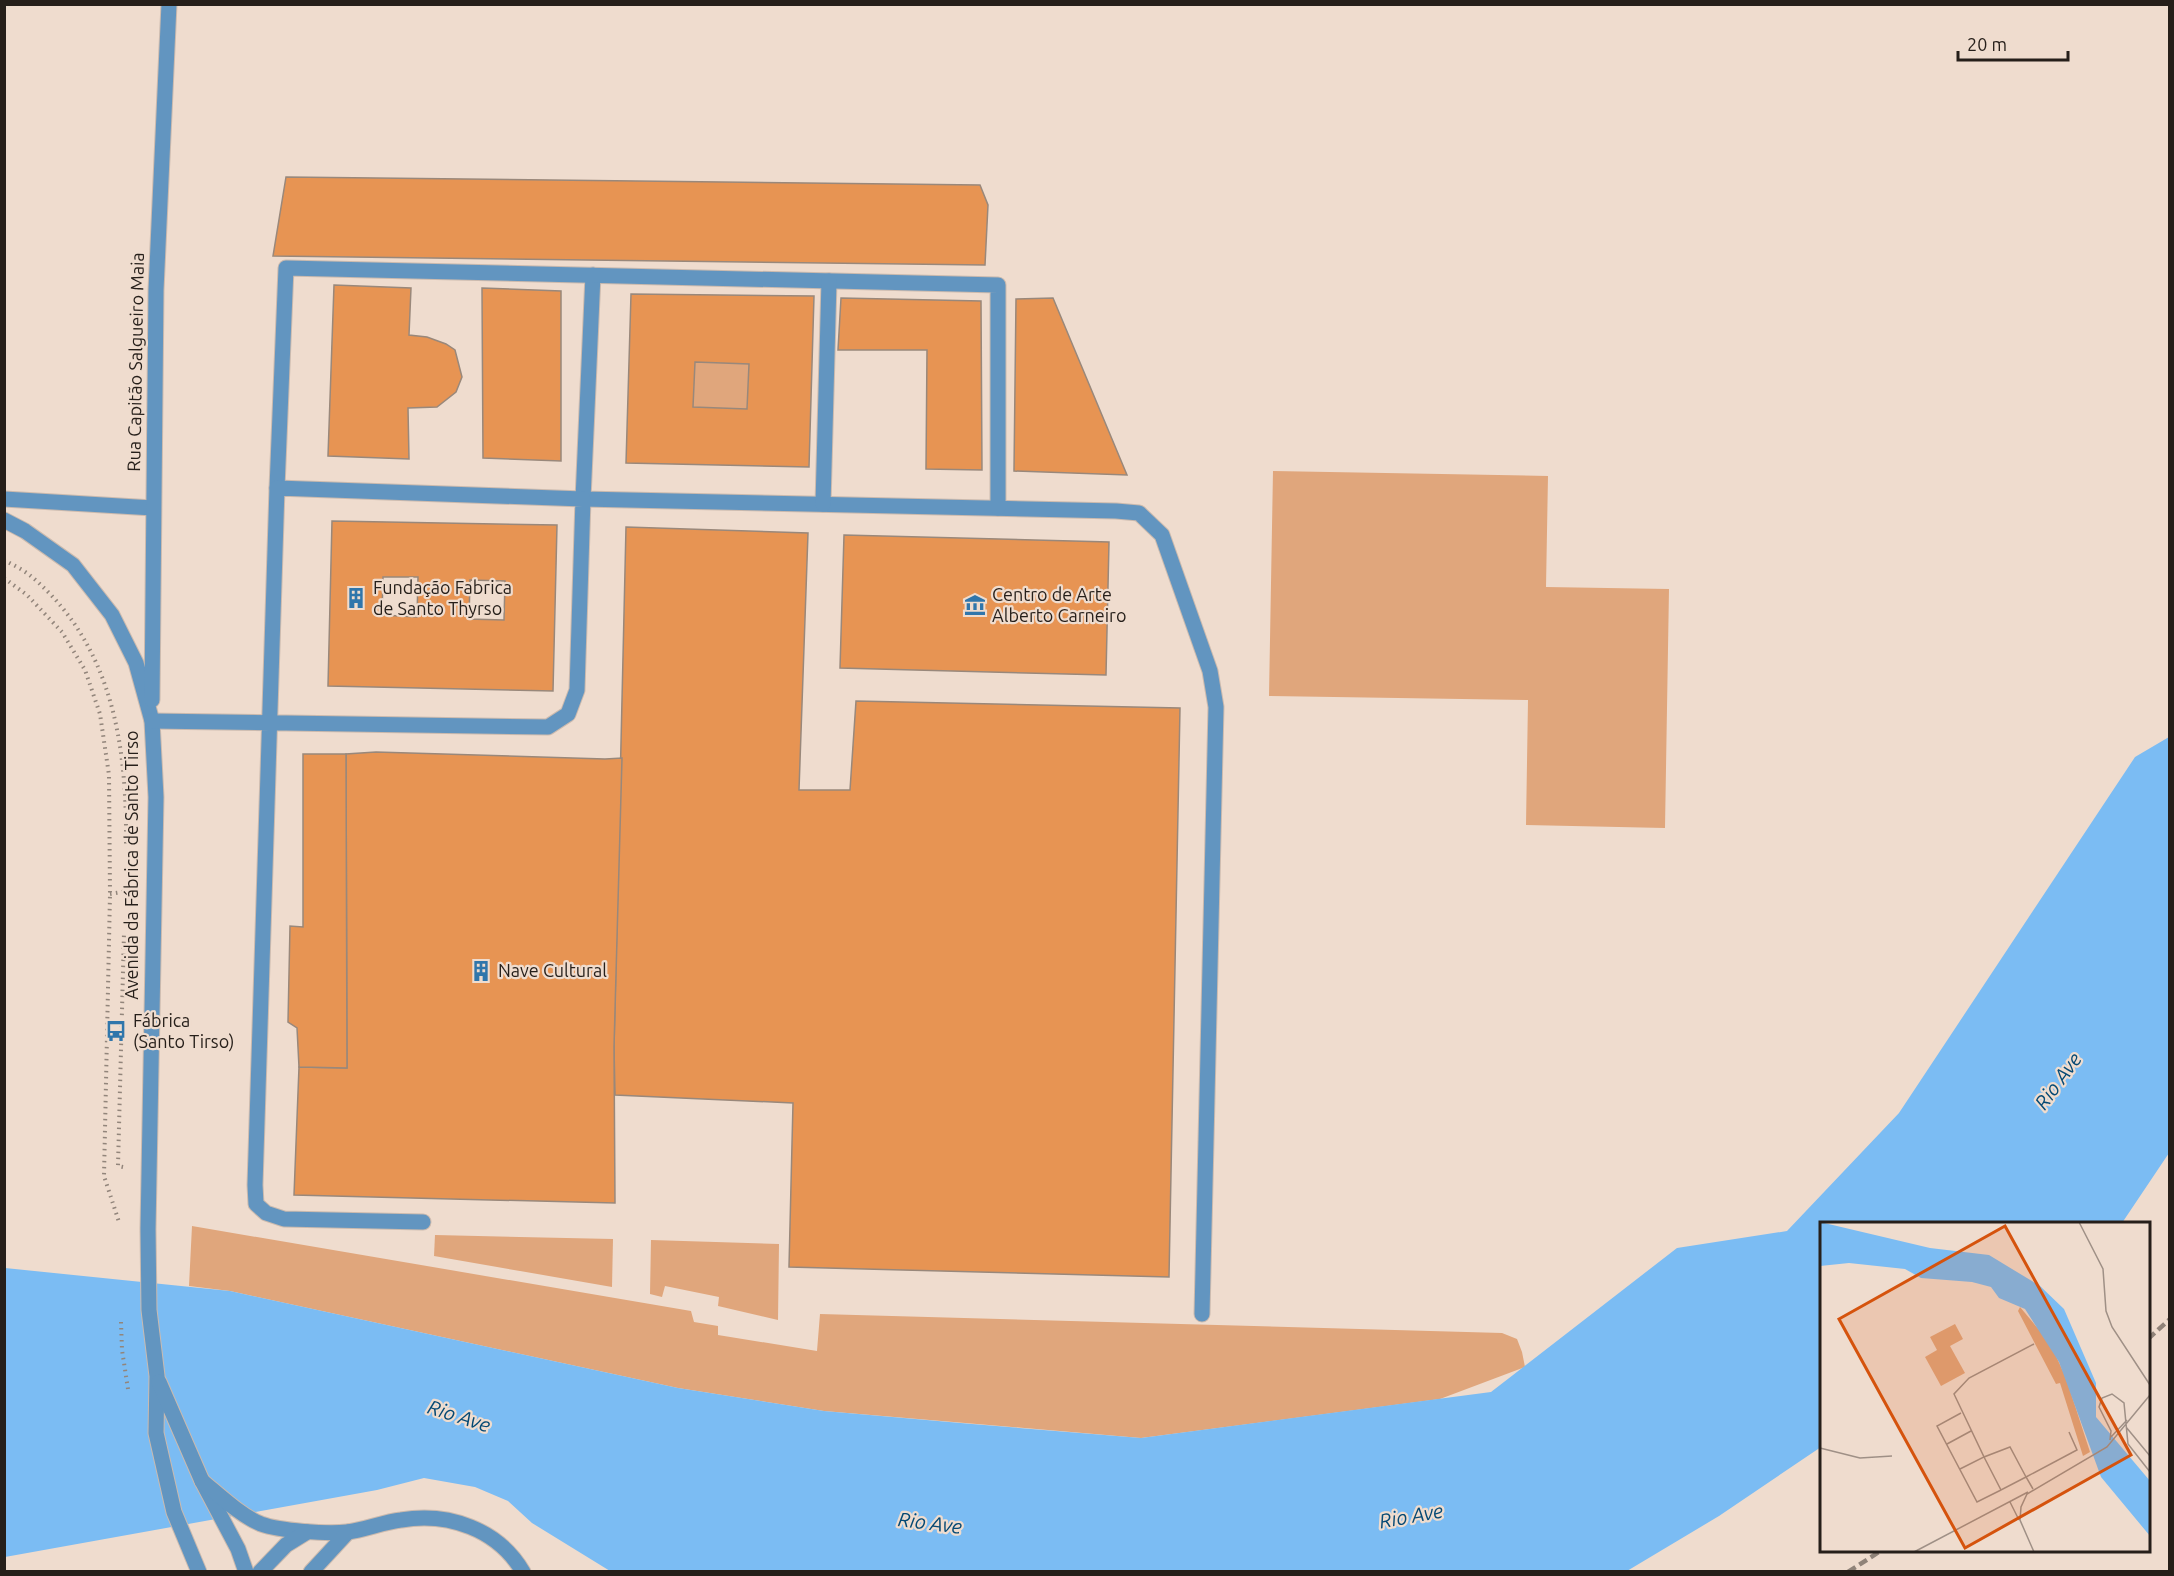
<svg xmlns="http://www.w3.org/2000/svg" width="2174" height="1576" font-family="Ubuntu,sans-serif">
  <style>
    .green { fill: #e0a67c }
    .water { fill: #7bbcf3 }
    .building { fill: #e79453; stroke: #99887b; stroke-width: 1.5; fill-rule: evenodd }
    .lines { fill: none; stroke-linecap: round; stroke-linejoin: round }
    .minor-casing { stroke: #cbbaae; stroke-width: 17 }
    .path { stroke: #92857b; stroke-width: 4; stroke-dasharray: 1.5 4.5; stroke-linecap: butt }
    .minor { stroke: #6295c0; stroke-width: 15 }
    .rail { stroke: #908379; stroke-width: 4.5; stroke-dasharray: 9 4.5; stroke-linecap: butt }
    .labels { text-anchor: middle; stroke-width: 4.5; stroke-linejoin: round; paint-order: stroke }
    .street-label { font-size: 18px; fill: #261f1a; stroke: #efdcce }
    .poi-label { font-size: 18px; fill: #261f1a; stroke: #efdcce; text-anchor: start }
    .water-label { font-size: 20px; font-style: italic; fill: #054974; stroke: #efdcce }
    .inset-road { fill: none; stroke: #9f9086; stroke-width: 1.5 }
    .view { fill: #d5530d; fill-opacity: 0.15; stroke: #d5530d; stroke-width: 3 }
    .inset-edge { fill: none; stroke: #261f1a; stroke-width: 3 }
  </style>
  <rect width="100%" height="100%" fill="#efdcce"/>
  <g class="green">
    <path d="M695 362 749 364 747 409 693 407Z"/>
    <path d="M1273 471 1548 476 1546 587 1669 589 1665 828 1526 825 1528 700 1269 696Z"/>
    <path d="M192 1226 691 1311 694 1322 718 1326V1335L817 1351 820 1314 1502 1333 1517 1339 1522 1352 1525 1367 1440 1399 1141 1438 824 1411 678 1388 230 1291 189 1286Z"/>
    <path d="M435 1235 613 1239 612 1287 434 1256Z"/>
    <path d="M651 1240 779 1244 778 1320 718 1306 719 1297 665 1286 662 1297 650 1294Z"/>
  </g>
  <path class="water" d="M2169 737V1153L2122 1223 1822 1224 1821 1447 1719 1516 1627 1571H610L532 1523 508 1501 475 1487 424 1478 377 1490 5 1557V1268L230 1291 678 1388 824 1411 972 1424 1141 1438 1491 1392 1677 1248 1787 1231 1899 1113 2135 757Z"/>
  <g class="building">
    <path d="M286 177 980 185 988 205 985 265 273 256Z"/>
    <path d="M334 285 411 288 409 335 427 337 446 344 455 350 462 377 456 392 437 407 408 408 409 459 328 456Z"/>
    <path d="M482 288 561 291V461L483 458Z"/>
    <path d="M631 294 814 296 809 467 626 463ZM695 362 749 364 747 409 693 407Z"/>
    <path d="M841 298 981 301 982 470 926 469 927 350H838Z"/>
    <path d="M1053 298 1127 475 1014 471 1016 299Z"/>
    <path d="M332 521 557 525 553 691 328 686ZM383 577H418L417 617 382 615ZM470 580 505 581 504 620 469 619Z"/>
    <path d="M626 527 808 533 799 790H850L856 701 1180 708 1169 1277 789 1267 793 1103 615 1095 614 1047Z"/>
    <path d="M844 535 1109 542 1106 675 840 668Z"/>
    <path d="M376 752 605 759 622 758 614 1047 615 1203 294 1195 299 1067 347 1068 346 754Z"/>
    <path d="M303 754H346L347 1068 299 1067 297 1028 288 1022 290 926 303 927Z"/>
  </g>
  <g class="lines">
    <defs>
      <g id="minor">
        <path d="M593 275 583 499 1116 511 1139 513 1162 535 1210 671 1216 707 1202 1314"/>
        <path d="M277 488 286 268 998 285V508"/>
        <path d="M4 499 153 508"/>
        <path d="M823 504 829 281"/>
        <path d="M4 520 25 531 73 565 112 615 136 663 152 721 156 797 148 1229 149 1310 157 1376 156 1433 174 1512 199 1572"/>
        <path d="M152 700 156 290 169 4"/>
        <path d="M152 721 548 727 568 714 577 690 583 499 277 488 255 1185 256 1204 266 1213 284 1219 423 1222"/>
        <path d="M159 1382 202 1481 238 1549 246 1572"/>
        <path d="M202 1481C219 1495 241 1516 261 1524 280 1531 327 1534 347 1532 365 1530 383 1522 401 1520 448 1512 498 1529 523 1572"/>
        <path d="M260 1572 286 1545 307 1532"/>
        <path d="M311 1572 348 1532"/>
      </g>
    </defs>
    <use href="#minor" class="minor-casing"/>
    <g class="path">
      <path d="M4 560C13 565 24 570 32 577 112 645 127 744 126 844"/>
      <path d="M4 578 27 595 62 632 85 670 100 714 109 775 110 894 104 1176 119 1222"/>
      <path d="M110 894 127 891"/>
      <path d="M123 1167 118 1166 124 933"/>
      <path d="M121 1322 122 1350 128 1389"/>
    </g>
    <use href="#minor" class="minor"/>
    <g class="rail">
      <path d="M2148 1339 2170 1319"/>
      <path d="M1848 1572 1882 1550"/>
    </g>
  </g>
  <defs>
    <symbol id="building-bare" viewBox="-9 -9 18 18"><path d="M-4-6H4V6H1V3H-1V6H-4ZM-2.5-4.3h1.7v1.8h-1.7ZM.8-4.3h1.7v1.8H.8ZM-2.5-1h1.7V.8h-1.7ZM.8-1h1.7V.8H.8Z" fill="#3076ab" stroke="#efdcce" stroke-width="2.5" paint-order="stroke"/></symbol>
    <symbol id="museum-bare" viewBox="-9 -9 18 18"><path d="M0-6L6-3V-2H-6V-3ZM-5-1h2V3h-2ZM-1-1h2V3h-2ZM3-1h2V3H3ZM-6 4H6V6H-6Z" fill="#3076ab" stroke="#efdcce" stroke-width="2.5" paint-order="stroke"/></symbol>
    <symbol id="bus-bare" viewBox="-9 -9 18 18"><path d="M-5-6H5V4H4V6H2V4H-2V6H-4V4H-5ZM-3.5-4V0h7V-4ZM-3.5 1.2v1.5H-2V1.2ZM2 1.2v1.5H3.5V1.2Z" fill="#3076ab" stroke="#efdcce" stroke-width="2.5" paint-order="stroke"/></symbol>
  </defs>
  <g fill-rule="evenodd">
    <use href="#building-bare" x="341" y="583" width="30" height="30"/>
    <use href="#museum-bare" x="960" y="590" width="30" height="30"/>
    <use href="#building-bare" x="466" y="956" width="30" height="30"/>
    <use href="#bus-bare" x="101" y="1016" width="30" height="30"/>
  </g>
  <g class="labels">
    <g class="street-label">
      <text transform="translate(136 362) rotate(-89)" y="6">Rua Capitão Salgueiro Maia</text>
      <text transform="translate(132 865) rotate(-90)" y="6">Avenida da Fábrica de Santo Tirso</text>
    </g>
    <g class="poi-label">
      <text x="373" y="594">Fundação Fabrica<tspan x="373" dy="21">de Santo Thyrso</tspan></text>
      <text x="992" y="601">Centro de Arte<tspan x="992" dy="21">Alberto Carneiro</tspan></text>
      <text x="498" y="977">Nave Cultural</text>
      <text x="133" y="1027">Fábrica<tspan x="133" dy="21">(Santo Tirso)</tspan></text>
    </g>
    <g class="water-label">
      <text transform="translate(2058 1081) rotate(-54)" y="7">Rio Ave</text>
      <text transform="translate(459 1416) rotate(18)" y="7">Rio Ave</text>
      <text transform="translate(1411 1516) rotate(-10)" y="7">Rio Ave</text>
      <text transform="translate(930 1523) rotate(7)" y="7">Rio Ave</text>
    </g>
  </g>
  <g transform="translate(1820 1222)">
    <rect width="330" height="330" fill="#efdcce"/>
    <path d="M200 85 230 121 246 156 270 230 263 234 240 161 236 162 198 89ZM135 102 143 117 130 124 145 151 121 164 105 135 117 128 110 115Z" fill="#e0a67c"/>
    <path d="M0 0 110 26 169 33 220 64 244 87 276 161V195L330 259V314L281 255 239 140 205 87 179 76 171 65 152 60 101 56 85 47 29 41 0 44Z" fill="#7bbcf3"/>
    <path class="inset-road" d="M259 0 283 47 286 89 292 105 330 163M141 191 117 204 157 280 181 268M306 205 330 234M291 215 307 198M290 218 291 209 279 185 282 176 292 172 304 181 308 222 330 250M127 222 151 209M0 226 40 236 72 234M140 247 164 235 134 172 149 156 214 122M213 267 206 255 190 225 164 235 181 268 206 255 255 229 257 228 249 210M190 280 199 298M94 330 208 270M214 330 200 298 201 285 207 272 287 225 330 173"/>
    <path class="view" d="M185 4 311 233 145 326 19 97Z"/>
    <rect width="330" height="330" class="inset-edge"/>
  </g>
  <rect width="2174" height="1576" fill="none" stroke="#261f1a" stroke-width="12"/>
  <path d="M1958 51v9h110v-9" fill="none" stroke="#261f1a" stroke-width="3"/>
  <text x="1967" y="51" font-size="18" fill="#261f1a" stroke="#efdcce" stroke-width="4.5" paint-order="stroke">20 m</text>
</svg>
